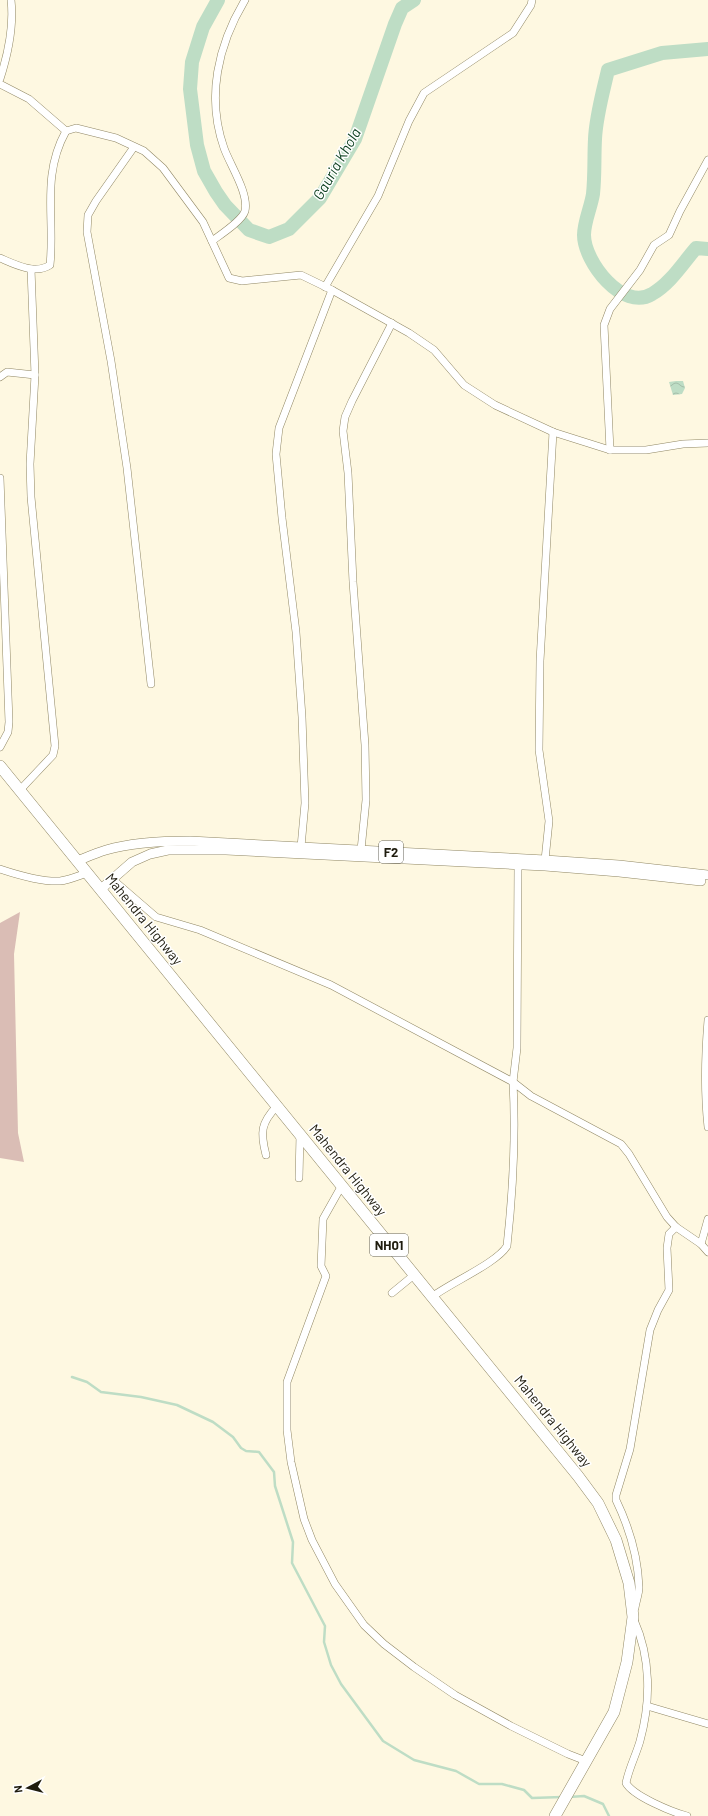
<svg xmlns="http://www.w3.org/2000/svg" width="708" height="1816" font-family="Barlow,sans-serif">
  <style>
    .park { fill: #dabdb5 }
    .water { fill: url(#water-waves) }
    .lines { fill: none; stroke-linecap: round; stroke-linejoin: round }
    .stream { stroke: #beddc5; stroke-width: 2.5 }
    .river { stroke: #beddc5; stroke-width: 14 }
    .minor-casing { stroke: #908764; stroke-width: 8 }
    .major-casing { stroke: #908764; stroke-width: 10 }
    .highway-casing { stroke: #908764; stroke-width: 12 }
    .minor { stroke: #fff; stroke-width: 7 }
    .major { stroke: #fff; stroke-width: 9 }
    .highway { stroke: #fff; stroke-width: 11 }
    .labels { text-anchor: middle; stroke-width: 3; stroke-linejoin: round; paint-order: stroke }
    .shield { fill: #fff; stroke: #626056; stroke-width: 1 }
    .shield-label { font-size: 13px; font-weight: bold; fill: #1f1c0e }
    .street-label { font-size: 14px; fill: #1f1c0e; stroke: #fff }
    .water-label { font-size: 15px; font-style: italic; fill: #114424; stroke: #fff }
  </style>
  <defs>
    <pattern id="water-waves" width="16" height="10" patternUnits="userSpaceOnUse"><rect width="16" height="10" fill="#beddc5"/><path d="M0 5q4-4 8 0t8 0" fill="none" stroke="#a3bda8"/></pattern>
  </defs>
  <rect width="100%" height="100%" fill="#fef8e1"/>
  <path class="park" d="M20 912 14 954 18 1133 24 1162 0 1158V923Z"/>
  <path class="water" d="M676 381H683L685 388 682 394 673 395 669 382Z"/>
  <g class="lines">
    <g class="stream">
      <path d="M72 1377 87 1382 101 1392 141 1397 177 1405 213 1422 233 1437 241 1448 246 1451 259 1452 274 1472 275 1486 293 1542 292 1563 325 1626 324 1642 331 1665 341 1684 383 1741 414 1760 456 1771 479 1784H502L524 1790 532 1798 562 1797"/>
      <path d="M569 1797 584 1796 603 1804 609 1816"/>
    </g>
    <g class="river">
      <path d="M218 0 203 27 192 62 190 89 197 145 204 171 216 192 225 205 249 230 269 237 289 229 320 198 355 139 395 24 402 8 414 0"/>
      <path d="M708 49 662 53 608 70C603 92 596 116 595 139 594 157 595 176 593 194 591 207 584 222 584 235 584 262 623 312 652 294 670 284 683 263 696 248L708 249"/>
    </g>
    <defs>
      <g id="minor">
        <path d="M0 79C8 54 14 26 11 0"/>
        <path d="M0 84 29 99 66 131 76 128 116 138 144 151 163 168 203 222 229 278 242 281 301 275 332 290 409 333 434 350 464 385 495 405 553 432 610 450H646L683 444 708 443"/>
        <path d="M134 147 96 201 88 215 87 232 111 361 127 468 151 684"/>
        <path d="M212 241C220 235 242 221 245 211 249 193 230 165 224 148 206 97 218 45 245 0"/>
        <path d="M0 258C14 264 35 275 50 265 55 218 41 176 66 131"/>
        <path d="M325 287 378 196 409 121 424 93 513 33 531 5 532 0"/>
        <path d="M0 377 7 372 35 375"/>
        <path d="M610 450 604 325 610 309 640 270 654 245 669 235 680 211 708 160"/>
        <path d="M0 478 9 722 8 732 0 747"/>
        <path d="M20 790 53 755 55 746 31 497 30 464 35 375 31 269"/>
        <path d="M301 847 305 803 302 717 296 632 282 518 276 454 279 428 332 290"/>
        <path d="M361 850 366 800 365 745 353 582 348 473 343 431 345 417 352 401 392 323"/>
        <path d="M545 860 549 821 539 750 540 661 553 432"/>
        <path d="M0 869C18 875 41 882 60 881 69 880 78 876 87 873"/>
        <path d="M112 879 156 917 200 930 331 985 513 1082 517 1048 518 865"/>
        <path d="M708 1020C705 1056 704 1091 708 1127"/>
        <path d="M266 1155C260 1132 261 1123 277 1106"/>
        <path d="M299 1178 300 1135"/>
        <path d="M341 1187 323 1219 321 1266 326 1276 287 1382V1430L291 1462 304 1519 312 1540 335 1584 364 1625 384 1644 414 1667 455 1695 511 1726 568 1754 586 1761"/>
        <path d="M701 1244 708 1252"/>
        <path d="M392 1293 414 1275"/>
        <path d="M432 1297C450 1283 497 1263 507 1246 513 1191 516 1137 513 1082L531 1096 621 1144 629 1154 667 1217 676 1227 701 1244 708 1219"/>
        <path d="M635 1608C636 1601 639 1594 639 1587 638 1557 629 1527 616 1500V1495L630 1449 650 1330 658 1310 669 1290 667 1248 669 1234 676 1227"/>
        <path d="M634 1620C651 1658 651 1701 640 1741 636 1755 629 1768 626 1783 633 1796 672 1812 687 1816"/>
        <path d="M647 1706 708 1724"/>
      </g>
      <g id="major">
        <path d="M77 861C87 857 96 853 106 850 133 842 162 841 190 841L545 860 619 865 708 875"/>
        <path d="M101 889 132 862 150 854 168 850H226L545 866 619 872 701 881"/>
      </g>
      <path id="highway" d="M0 766 578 1476 598 1503 616 1540 629 1583 633 1617 627 1662 614 1712 555 1816"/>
    </defs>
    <use href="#minor" class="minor-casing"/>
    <use href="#major" class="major-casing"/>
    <use href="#highway" class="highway-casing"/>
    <use href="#minor" class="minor"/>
    <use href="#major" class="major"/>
    <use href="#highway" class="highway"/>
  </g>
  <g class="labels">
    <g class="shield">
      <rect x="379" y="841" width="24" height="22" rx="3"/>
      <rect x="370" y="1234" width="38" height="22" rx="3"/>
    </g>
    <g class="shield-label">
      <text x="391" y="857">F2</text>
      <text x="389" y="1250">NH01</text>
    </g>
    <g class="street-label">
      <text transform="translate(144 919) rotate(51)" y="5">Mahendra Highway</text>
      <text transform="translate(348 1170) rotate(51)" y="5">Mahendra Highway</text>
      <text transform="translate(553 1421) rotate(51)" y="5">Mahendra Highway</text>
    </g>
    <g class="water-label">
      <text transform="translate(337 164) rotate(-60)" y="5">Gauria Khola</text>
    </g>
  </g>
  <g transform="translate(28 1788) rotate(263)" stroke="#ffffff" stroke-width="3" paint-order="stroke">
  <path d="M0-3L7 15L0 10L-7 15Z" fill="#1f1c0e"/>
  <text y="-6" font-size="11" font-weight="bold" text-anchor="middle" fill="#1f1c0e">N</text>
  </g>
</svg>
